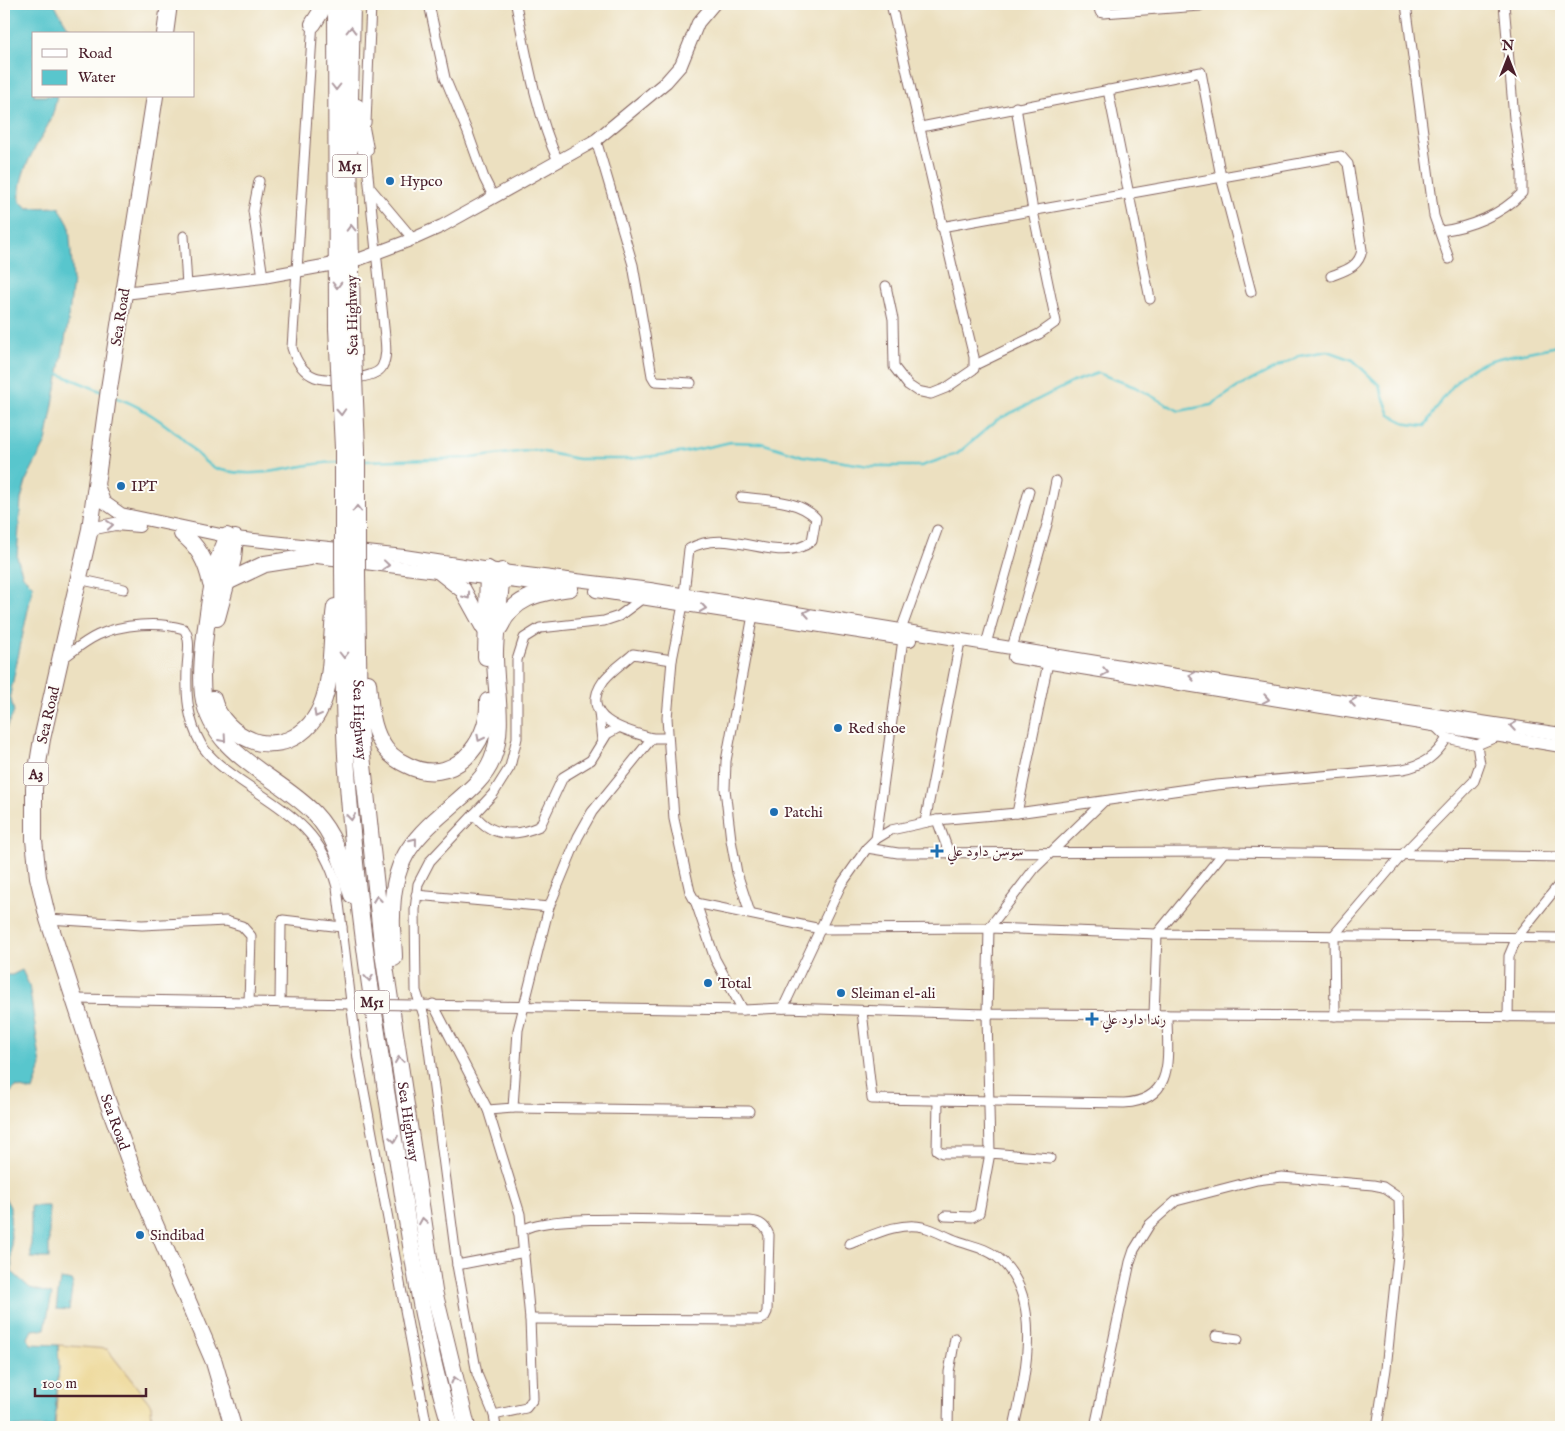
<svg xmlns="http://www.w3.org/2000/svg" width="1565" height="1431" font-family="'IM FELL English',Amiri,serif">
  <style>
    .sand { fill: #eeda9e; stroke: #9c7c64 }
    .water { fill: #59c6cd; stroke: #52727c }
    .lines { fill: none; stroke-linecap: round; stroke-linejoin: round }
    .stream { stroke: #59c6cd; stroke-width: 2.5 }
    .street-casing { stroke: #83635f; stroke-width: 11 }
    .secondary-casing { stroke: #83635f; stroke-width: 14 }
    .highway-casing { stroke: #83635f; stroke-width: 18 }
    .street { stroke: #fff; stroke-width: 9 }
    .secondary { stroke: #fff; stroke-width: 12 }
    .highway { stroke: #fff; stroke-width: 16 }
    .street-bridge-casing { stroke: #83635f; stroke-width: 11; stroke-linecap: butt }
    .highway-bridge-casing { stroke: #83635f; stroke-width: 18; stroke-linecap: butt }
    .street-bridge { stroke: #fff; stroke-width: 9 }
    .highway-bridge { stroke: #fff; stroke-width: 16 }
    .oneway { stroke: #ae9aa0 }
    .poi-dot { fill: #1f6fb2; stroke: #fdfcf7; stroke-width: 2 }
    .labels { text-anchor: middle; stroke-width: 4; stroke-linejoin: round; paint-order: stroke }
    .shield { fill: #fdfcf7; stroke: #806168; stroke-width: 1 }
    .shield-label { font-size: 14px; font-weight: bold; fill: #4a1f2b }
    .poi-label { font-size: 15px; fill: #4a1f2b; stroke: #fdfcf7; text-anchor: start }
    .street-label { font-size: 15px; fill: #4a1f2b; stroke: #fdfcf7 }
  </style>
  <rect width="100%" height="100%" fill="#fdfcf7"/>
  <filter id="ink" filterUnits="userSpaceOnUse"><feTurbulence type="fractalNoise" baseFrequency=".02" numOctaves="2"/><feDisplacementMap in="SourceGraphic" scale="10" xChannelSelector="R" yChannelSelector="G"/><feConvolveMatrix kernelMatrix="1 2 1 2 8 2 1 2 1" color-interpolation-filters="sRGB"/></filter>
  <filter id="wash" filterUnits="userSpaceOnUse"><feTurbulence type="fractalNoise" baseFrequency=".0096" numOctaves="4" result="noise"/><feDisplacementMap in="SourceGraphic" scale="20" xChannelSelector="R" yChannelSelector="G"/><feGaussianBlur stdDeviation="1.12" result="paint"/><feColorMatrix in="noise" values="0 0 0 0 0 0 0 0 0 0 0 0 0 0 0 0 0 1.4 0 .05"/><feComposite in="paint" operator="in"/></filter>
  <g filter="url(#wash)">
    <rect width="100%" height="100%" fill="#ece0c0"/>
    <path class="sand" d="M58 1345 107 1349 151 1405 152 1427H55L59 1366Z"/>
    <g class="water">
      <path d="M4 4H54L68 27 76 34H34V96H57C55 104 54 112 51 119 38 146 17 170 20 202L28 208 59 207 69 225 73 280 68 324 46 442 27 478 21 499 17 557 23 576 33 586 10 695 14 712 4 733Z"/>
      <path d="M22 970 29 985 41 1066 33 1091 16 1087 4 1099V975H12Z"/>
      <path d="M4 1196 10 1207 12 1272 30 1288 52 1294 45 1329 32 1330 28 1338 30 1344 58 1345 59 1366 54 1427H4Z"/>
      <rect x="31" y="1206" width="18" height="52"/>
      <path d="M60 1279 73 1281 69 1310 56 1309Z"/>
    </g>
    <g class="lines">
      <g class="stream">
        <path d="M59 374 103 392"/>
        <path d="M115 397C138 405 158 418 177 434 191 445 203 466 221 470 265 480 296 463 338 462"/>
        <path d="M364 461 471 458 534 450 578 459H629L685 452 731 442 761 443 803 456 870 466H921L957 454 997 420 1073 382 1098 373 1135 387 1179 411 1211 405 1238 387 1299 356 1328 351 1353 360 1379 385 1390 415 1408 424 1425 426C1436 409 1454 379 1471 369 1493 355 1536 352 1561 345"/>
      </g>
    </g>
  </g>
  <g filter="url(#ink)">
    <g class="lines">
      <defs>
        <g id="street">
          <path d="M429 4 445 78 468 133 484 178 493 196"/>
          <path d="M1098 4 1100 12 1103 13 1200 6"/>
          <path d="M1406 4 1434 216 1449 259"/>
          <path d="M516 5C527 57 536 112 558 161"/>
          <path d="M313 21 292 348C296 361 302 372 315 377 328 382 375 380 382 367 387 358 386 347 385 337L365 146"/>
          <path d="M1108 90 1150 299"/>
          <path d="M366 123 371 4"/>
          <path d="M921 127 1201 72 1221 177 1251 292"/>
          <path d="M596 140 633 265 652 376 655 381 691 383"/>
          <path d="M259 181 253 211 263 277"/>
          <path d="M371 189 413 239"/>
          <path d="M941 227 1341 156 1348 164 1362 250C1359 267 1346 270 1331 276"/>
          <path d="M1441 231C1470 227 1501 215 1522 193V173L1514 118 1504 4"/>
          <path d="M184 236 187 286"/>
          <path d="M886 286 893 319 894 367 908 385 917 391 931 394 946 388 974 369V357C945 240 919 122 891 4"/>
          <path d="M975 365 1039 334 1056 322 1033 211 1016 107"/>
          <path d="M78 579 124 589"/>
          <path d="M684 594 689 549C730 525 777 567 812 541L816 518C798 499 765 500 741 497"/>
          <path d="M683 605 672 660 667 718 674 819 690 892 696 903 715 959 743 1010"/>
          <path d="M901 630 937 530"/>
          <path d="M986 644 1029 491"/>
          <path d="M1012 648 1048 521 1056 481"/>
          <path d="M62 659C73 651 85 641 98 635 122 624 159 621 184 629 192 640 187 657 187 670 186 696 188 721 201 744 210 759 226 770 240 780 286 812 321 829 337 887L358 1059 427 1427"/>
          <path d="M599 712 602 741"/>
          <path d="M1437 728 1447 738 1477 745 1496 737"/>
          <path d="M652 738C626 731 576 718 604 680 612 670 623 663 633 654L672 660"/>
          <path d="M1017 813 1048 663"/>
          <path d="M474 814C491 837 515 837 540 826L563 777 591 760 607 734 618 728"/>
          <path d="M937 820 949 853"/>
          <path d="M925 822 959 647"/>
          <path d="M876 839 903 639"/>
          <path d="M867 848 898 853 1224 852 1561 857"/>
          <path d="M416 895 549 907"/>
          <path d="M696 903 821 929 989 928 1157 934 1561 938"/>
          <path d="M750 913 737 873 731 840 725 789 726 761 753 615"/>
          <path d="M48 919 142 925 226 921 242 926 251 936 249 1003"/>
          <path d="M75 999 355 1004"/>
          <path d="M280 1003 281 924 283 920 342 927"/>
          <path d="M433 1004 488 1110 520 1214 530 1319 533 1399 526 1408 494 1415"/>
          <path d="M411 1005 743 1010 783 1008 987 1014 1561 1017"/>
          <path d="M783 1008 841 885 867 848 876 839 891 830 937 820 1017 813 1216 785 1403 769C1424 765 1436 756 1447 738"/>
          <path d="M862 1011 872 1099 1124 1103C1177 1100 1167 1054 1167 1015"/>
          <path d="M1154 1015 1157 934 1224 852"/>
          <path d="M1335 1016 1334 935 1402 855 1474 781 1480 764 1477 745"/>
          <path d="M1508 1017 1509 956 1517 937 1561 882"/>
          <path d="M938 1101 937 1150 942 1153H990L987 1014 989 928 1035 868 1103 802"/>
          <path d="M513 1108 749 1111"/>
          <path d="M488 1110 513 1108 518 1030 549 907 578 837 592 812 652 738H668"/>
          <path d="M945 1216 972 1217 979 1213 990 1153 1050 1158"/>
          <path d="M523 1230C550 1211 706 1223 750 1221 760 1222 765 1225 769 1235L767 1312 764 1318 759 1320 530 1319"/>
          <path d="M849 1244C871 1236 900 1221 923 1227 936 1230 946 1237 958 1241 972 1246 986 1248 997 1257 1045 1295 1025 1377 1014 1427"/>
          <path d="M457 1265 525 1252"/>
          <path d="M1216 1336 1238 1339"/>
          <path d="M496 1427 494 1415 477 1374 457 1265 425 1019 416 991 415 910 418 884 430 861 493 794 510 767 517 738V660L524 638 540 628 604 621 619 616 643 598"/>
          <path d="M948 1427 949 1372 955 1338"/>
          <path d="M1095 1427 1130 1262 1134 1250 1150 1224 1176 1201 1257 1180 1282 1177 1373 1185 1383 1187 1399 1198 1400 1235 1386 1369 1377 1427"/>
        </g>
        <g id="secondary">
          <path d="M360 259 413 239 442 226 596 140 666 82 681 65 698 23 714 4"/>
          <path d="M124 293 263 277 329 265"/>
          <path d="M98 485 104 502 121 514 235 538 404 556 502 571 650 589 1231 684 1561 734"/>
          <path d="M90 529 115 524 139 526"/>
          <path d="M301 555 557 587"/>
          <path d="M596 591 910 640"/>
          <path d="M1014 657 1561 746"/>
        </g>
        <g id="highway">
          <path d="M336 4 337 328"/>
          <path d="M352 4 349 149 352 329"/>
          <path d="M313 24 320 13 322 4"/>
          <path d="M165 34 169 4"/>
          <path id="s1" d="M155 96 109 389 90 529 42 739 34 788V840L38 877 48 919 107 1100 139 1187 214 1362 233 1427"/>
          <path d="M357 107 365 149"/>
          <path d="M182 534C199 546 207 563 211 584"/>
          <path d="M227 536C225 547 218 556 216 567 209 600 199 663 203 695 212 756 276 774 314 813 336 836 343 865 352 895"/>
          <path d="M343 571C344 638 342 704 347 771 356 903 376 1033 398 1163 412 1251 424 1342 451 1427"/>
          <path d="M439 571 463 590 484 628"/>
          <path id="s2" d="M357 575 359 727 383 953 434 1291 467 1427"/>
          <path d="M227 582 265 564 310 557"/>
          <path d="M217 618 233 559 235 538"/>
          <path d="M500 627C514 596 540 593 570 588"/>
          <path d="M486 657 488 569"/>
          <path d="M368 683C370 703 371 725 381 742 387 753 396 760 407 765 451 788 490 745 488 701"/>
          <path d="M213 699C218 718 233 733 251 740 261 745 278 744 288 740 339 719 328 651 335 607"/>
          <path d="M394 958C394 944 391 930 392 917 392 863 410 840 449 808 465 794 484 780 492 760 506 726 494 686 495 651 496 624 500 598 502 571"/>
        </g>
      </defs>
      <use href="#street" class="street-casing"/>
      <use href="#secondary" class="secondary-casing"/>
      <use href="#highway" class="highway-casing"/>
      <use href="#street" class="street"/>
      <use href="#secondary" class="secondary"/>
      <use href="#highway" class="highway"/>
      <defs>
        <path id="street-bridge" d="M359 1004 411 1005"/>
        <g id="highway-bridge">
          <path d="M337 328 343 448V571"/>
          <path d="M352 329 357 449V575"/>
        </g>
      </defs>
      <use href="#street-bridge" class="street-bridge-casing"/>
      <use href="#highway-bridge" class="highway-bridge-casing"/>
      <use href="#street-bridge" class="street-bridge"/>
      <use href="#highway-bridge" class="highway-bridge"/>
    </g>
    <defs><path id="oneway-chevron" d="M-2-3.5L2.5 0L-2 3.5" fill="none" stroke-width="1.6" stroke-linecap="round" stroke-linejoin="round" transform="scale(1.25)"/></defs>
    <g class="oneway">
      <use href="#oneway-chevron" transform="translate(351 30) rotate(-89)"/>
      <use href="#oneway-chevron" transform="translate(336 87) rotate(90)"/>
      <use href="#oneway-chevron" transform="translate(351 228) rotate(-91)"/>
      <use href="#oneway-chevron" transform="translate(337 285) rotate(90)"/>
      <use href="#oneway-chevron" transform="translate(341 412) rotate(87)"/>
      <use href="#oneway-chevron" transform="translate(357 509) rotate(-90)"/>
      <use href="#oneway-chevron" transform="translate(110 525) rotate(-5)"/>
      <use href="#oneway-chevron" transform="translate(386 565) rotate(6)"/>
      <use href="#oneway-chevron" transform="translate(467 596) rotate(54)"/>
      <use href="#oneway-chevron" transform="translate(703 608) rotate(8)"/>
      <use href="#oneway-chevron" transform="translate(807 613) rotate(-170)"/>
      <use href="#oneway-chevron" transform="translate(344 655) rotate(90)"/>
      <use href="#oneway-chevron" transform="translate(1105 672) rotate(10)"/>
      <use href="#oneway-chevron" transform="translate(1192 676) rotate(-169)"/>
      <use href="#oneway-chevron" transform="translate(1266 699) rotate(10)"/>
      <use href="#oneway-chevron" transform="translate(1353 702) rotate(-171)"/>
      <use href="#oneway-chevron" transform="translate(317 714) rotate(119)"/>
      <use href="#oneway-chevron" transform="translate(1513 726) rotate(-171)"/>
      <use href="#oneway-chevron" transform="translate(480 738) rotate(117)"/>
      <use href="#oneway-chevron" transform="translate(223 739) rotate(49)"/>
      <use href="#oneway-chevron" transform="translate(351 817) rotate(84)"/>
      <use href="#oneway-chevron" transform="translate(414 841) rotate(-51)"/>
      <use href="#oneway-chevron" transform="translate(377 899) rotate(-97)"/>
      <use href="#oneway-chevron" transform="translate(369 978) rotate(83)"/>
      <use href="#oneway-chevron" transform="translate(399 1060) rotate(-98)"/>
      <use href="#oneway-chevron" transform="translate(394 1139) rotate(81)"/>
      <use href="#oneway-chevron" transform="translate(423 1221) rotate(-99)"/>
      <use href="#oneway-chevron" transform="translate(455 1380) rotate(-104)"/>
    </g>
  </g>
  <g class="poi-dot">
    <circle cx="390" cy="181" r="5"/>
    <circle cx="121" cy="486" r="5"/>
    <circle cx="838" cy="728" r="5"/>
    <circle cx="774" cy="812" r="5"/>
    <path d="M934.5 843.5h5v5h5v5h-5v5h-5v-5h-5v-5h5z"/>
    <circle cx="708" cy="983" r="5"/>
    <circle cx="841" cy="993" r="5"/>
    <path d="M1089.5 1011.5h5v5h5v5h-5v5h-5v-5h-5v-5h5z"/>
    <circle cx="140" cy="1235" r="5"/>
  </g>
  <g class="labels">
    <g class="shield">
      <rect x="332.5" y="154.5" width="35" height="23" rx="4"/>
      <rect x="23.5" y="762.5" width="25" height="23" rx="4"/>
      <rect x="354.5" y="990.5" width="35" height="23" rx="4"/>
    </g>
    <g class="shield-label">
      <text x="350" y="171">M51</text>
      <text x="36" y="779">A3</text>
      <text x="372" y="1007">M51</text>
    </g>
    <g class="poi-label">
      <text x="400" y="186">Hypco</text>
      <text x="131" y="491">IPT</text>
      <text x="848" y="733">Red shoe</text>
      <text x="784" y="817">Patchi</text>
      <text x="947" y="856">سوسن داود علي</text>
      <text x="718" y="988">Total</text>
      <text x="851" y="998">Sleiman el-ali</text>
      <text x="1102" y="1024">رندا داود علي</text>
      <text x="150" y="1240">Sindibad</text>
    </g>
    <g class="street-label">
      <text transform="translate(352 315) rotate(-91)" y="5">Sea Highway</text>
      <text transform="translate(120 317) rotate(-81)" y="5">Sea Road</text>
      <text transform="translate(48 715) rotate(-77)" y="5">Sea Road</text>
      <text dy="5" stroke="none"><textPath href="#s2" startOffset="145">Sea Highway</textPath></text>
      <text dy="5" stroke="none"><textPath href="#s1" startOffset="1049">Sea Road</textPath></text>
      <text dy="5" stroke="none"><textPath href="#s2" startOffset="550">Sea Highway</textPath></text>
    </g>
  </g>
  <rect width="1565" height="1431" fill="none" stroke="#fdfcf7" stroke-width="20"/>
  <rect x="32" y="32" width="162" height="65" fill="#fdfcf7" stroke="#b5a4a5"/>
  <rect x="42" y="49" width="25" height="8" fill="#ffffff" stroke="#b5a4a5"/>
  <text x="78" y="58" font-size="15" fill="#4a1f2b">Road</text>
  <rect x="42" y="70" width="25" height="15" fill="#59c6cd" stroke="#b5a4a5"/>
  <text x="78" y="82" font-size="15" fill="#4a1f2b">Water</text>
  <g transform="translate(1508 58)" stroke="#fdfcf7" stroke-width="4" paint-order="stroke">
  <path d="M0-4L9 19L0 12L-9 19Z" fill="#4a1f2b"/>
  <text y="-8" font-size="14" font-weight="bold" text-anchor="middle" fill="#4a1f2b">N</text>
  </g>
  <path d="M35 1388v8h111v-8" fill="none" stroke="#4a1f2b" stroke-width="2.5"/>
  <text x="42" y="1388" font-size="15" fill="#4a1f2b" stroke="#fdfcf7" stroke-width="4" paint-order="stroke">100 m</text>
</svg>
